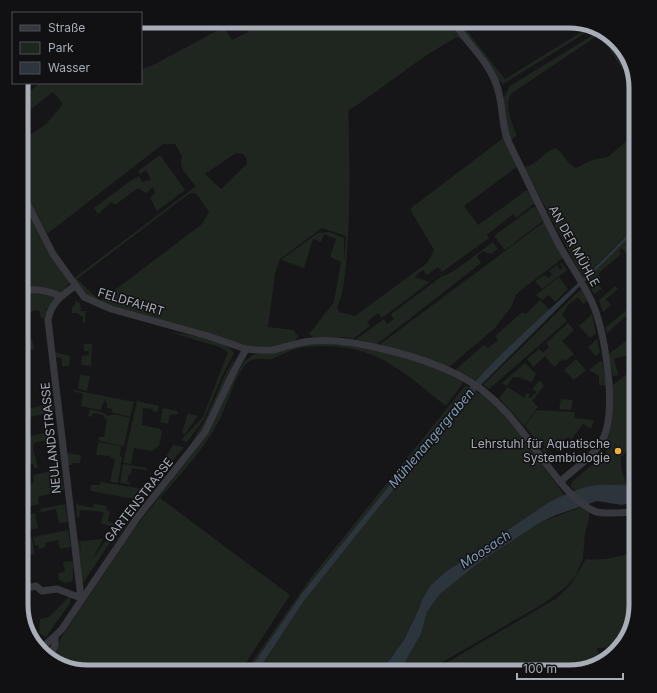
<svg xmlns="http://www.w3.org/2000/svg" width="657" height="693" font-family="Inter,sans-serif">
  <style>
    .green { fill: #1e261f; fill-rule: evenodd }
    .water { fill: #2c353c }
    .lines { fill: none; stroke-linecap: round; stroke-linejoin: round }
    .minor { stroke: #37383d; stroke-width: 7 }
    .poi-dot { fill: #f2b134; stroke: #111113; stroke-width: 1.5 }
    .labels { text-anchor: middle; stroke-width: 3; stroke-linejoin: round; paint-order: stroke }
    .street-label { font-size: 12px; fill: #a8adb8; stroke: #111113 }
    .poi-label { font-size: 12px; fill: #a8adb8; stroke: #111113; text-anchor: end }
    .water-label { font-size: 13px; font-style: italic; fill: #7f9bb3; stroke: #111113 }
    .rim { fill: none; stroke: #a8adb8; stroke-width: 5 }
  </style>
  <rect width="100%" height="100%" fill="#161618"/>
  <g class="green">
    <path d="M241 21H450C457 38 473 49 483 65 502 94 508 133 518 166L464 206 478 225 527 190 535 203 516 218 513 214 487 235 489 238 442 272 438 267 427 275 423 270 414 277 430 282 382 318 378 313 367 322 370 326 353 339 343 337 314 338 309 334 334 302 341 262 330 257 336 239 324 234 321 242 313 239 304 268 281 260 318 233 329 232 344 238V262L346 236 322 228 279 260 275 274 268 327 294 330 298 336 296 340 275 347H252L112 307 89 297 73 279 196 186C188 176 178 169 182 156L175 144H163L47 234 21 184V141L46 124 63 104 53 92 21 117V98L40 83H141V70L157 63 224 27 232 40 248 32 242 25ZM457 37C489 57 501 104 502 139L411 208V211L434 250 427 263 355 316 339 312 337 307C352 284 350 144 348 111 385 87 418 58 457 37ZM236 153 243 154 247 159V164L221 189 205 174ZM190 193H196L209 212 202 224 103 299 99 300 77 279Z"/>
    <path d="M457 21H462L468 32 505 79 586 29 585 24 595 27 503 84 497 79Z"/>
    <path d="M601 30 613 39 611 41 618 52 622 50 628 66 622 69 600 34 512 93C503 105 512 123 517 136L510 140 503 99 510 86Z"/>
    <path d="M636 133V225L583 278 524 167C538 165 542 153 555 148 564 152 565 163 576 168L592 160 608 157Z"/>
    <path d="M160 155 185 190 157 211 150 198 155 193 153 187 146 193 138 188 115 205 111 202 98 214 94 208 129 182 139 176 142 182 151 180 146 170 140 174 138 171Z"/>
    <path d="M21 196 70 282 48 309 42 307 48 310 45 318H41L39 310 28 312 27 308H21Z"/>
    <path d="M535 206 543 221 505 250 494 236Z"/>
    <path d="M544 222 563 258 521 290 516 295 511 307 495 328 449 367 379 345Z"/>
    <path d="M636 229V238L631 243 634 246 626 253 622 248 619 251 621 254 598 274 601 278 597 282 602 289 594 294 586 280Z"/>
    <path d="M493 242 498 249 490 254 483 251 477 256 481 263 376 345 355 340 384 319 387 324 394 319 391 314 441 277 454 271Z"/>
    <path d="M562 263 567 270 542 289 535 281 545 275 548 278 552 275 549 271 557 265 560 270 563 268 560 264Z"/>
    <path d="M559 277 568 289 555 302 549 295 542 300 536 295Z"/>
    <path d="M615 286 618 289 606 299 611 305 603 312 599 300Z"/>
    <path d="M582 288 588 300 583 304 578 297 568 305 562 315 567 321 489 389 483 385Z"/>
    <path d="M540 300 550 310 476 380 455 370 484 345 488 348 498 340 495 336 522 312 526 314Z"/>
    <path d="M75 301 80 303 81 311H86L85 323H83V317L77 313H72V307H74Z"/>
    <path d="M628 309 636 319 631 322 626 316 607 333 605 328Z"/>
    <path d="M592 314 596 333 590 338 579 326Z"/>
    <path d="M21 321 22 325H26L29 340 32 339 34 349 22 352Z"/>
    <path d="M568 323 574 330 562 341 574 354 565 361 563 359 554 367 545 356 533 367 527 359 539 349 543 353 549 347 546 343Z"/>
    <path d="M169 332C187 335 225 338 234 353L222 376 204 419 187 442 181 440 203 417 228 352 220 347Z"/>
    <path d="M636 333 634 344 636 353 632 357 628 355 614 359 618 375 613 376 609 354Z"/>
    <path d="M597 339 600 352 596 356 588 347Z"/>
    <path d="M312 343C325 344 339 344 352 346 374 349 450 367 463 383L446 406C408 376 380 348 330 346 319 346 307 346 296 349 288 351 282 355 274 358 263 362 254 355 246 364 234 377 228 404 219 421 203 450 182 473 160 498L290 595 240 672H88L59 665 51 659 61 638 134 529 208 434 233 380 245 361 254 354 275 353Z"/>
    <path d="M84 344H92L91 366 81 365 82 356 89 355V351H84Z"/>
    <path d="M55 352 70 356 69 366H62V359L56 357Z"/>
    <path d="M235 358C229 376 204 434 191 444L205 420 227 371Z"/>
    <path d="M576 359 586 370 574 380 564 370Z"/>
    <path d="M600 361H602L607 386 599 385V376L589 370Z"/>
    <path d="M525 363 536 374 532 382 517 377 515 378 513 377 507 386 502 383Z"/>
    <path d="M636 367V442L621 457V468L627 486 583 489 576 491 571 487 572 482 604 455 610 445 605 442 611 425 613 385Z"/>
    <path d="M80 375 90 376 87 391 78 389Z"/>
    <path d="M540 380 544 386 532 401 538 407 524 426 499 398 508 387 524 398 527 393 530 394 528 397 530 398 537 392 532 389Z"/>
    <path d="M465 386 470 387 303 592 248 672H245L310 579Z"/>
    <path d="M74 390 134 402 130 417 111 412 112 409 107 408V404L105 400 100 410 81 406 83 394 73 391Z"/>
    <path d="M475 391 488 398 516 428 564 495 549 502 447 571 423 598 417 613 404 640 385 666 376 672H257L304 601 378 508Z"/>
    <path d="M561 399 573 400 571 410 559 409Z"/>
    <path d="M137 401 159 406 157 412 152 411 153 409 143 408 142 425 160 429 162 432 159 446 152 451 134 448 131 464 123 463Z"/>
    <path d="M53 402 54 411 24 419V431L21 432V411Z"/>
    <path d="M163 408 178 411V414L170 415 168 424 160 422Z"/>
    <path d="M90 409 104 413 108 416 115 414 130 418 124 446 99 441V437H104L107 419 104 418V415L93 413 92 417 88 416Z"/>
    <path d="M537 410 575 412 574 418 594 420 591 429 583 424 571 440 568 437 564 440 568 444 558 451 552 446 546 451 551 456 548 458 542 450 545 447 542 443 540 445 525 426Z"/>
    <path d="M188 413 198 416 185 434 182 433Z"/>
    <path d="M54 431 55 438 34 443 33 448 38 468H34L33 464 21 466V434L25 433 30 436Z"/>
    <path d="M98 442 121 446 120 456 122 457 118 483 110 482 115 459 110 458V456L96 455Z"/>
    <path d="M173 445 184 447 152 486 151 484 152 479Z"/>
    <path d="M67 453 81 455 80 463H73L72 465H68Z"/>
    <path d="M123 464 147 468V470L132 468 131 474H129L127 482 130 483V484L120 483Z"/>
    <path d="M51 471 61 475 64 490 38 497 39 504 27 507 28 514 35 513 38 528 22 531 21 525 25 524 24 519H21V485L34 483 33 475Z"/>
    <path d="M101 482 143 489 135 499 91 491V485H100Z"/>
    <path d="M145 489 149 490 131 512 128 510Z"/>
    <path d="M65 504 68 522 59 523 56 509 41 512 40 509Z"/>
    <path d="M76 504 93 508 94 504 107 506 106 510 110 512 108 521 116 524 114 527 101 523 104 513 98 511 80 510 79 518H77Z"/>
    <path d="M582 507 589 514V519L585 533 583 559 576 575 566 587 541 605 425 672H394L405 662 421 634 427 612 440 594 481 561 541 522Z"/>
    <path d="M125 514 128 516 83 583 80 584 77 541H79L81 554 80 541 103 539 92 560Z"/>
    <path d="M130 519 129 522 86 585Z"/>
    <path d="M68 530 71 547 60 549 58 540 45 543V547L39 549 38 545H35L33 537Z"/>
    <path d="M32 537 35 554 29 555 27 544 21 545V539Z"/>
    <path d="M636 551V605L629 634 616 652 612 647 597 648 600 660 569 672H431L557 598 571 584 586 559C602 561 621 557 636 551Z"/>
    <path d="M73 561V581L66 583 59 580 58 573 65 572 63 562Z"/>
    <path d="M69 597 71 599 70 603 46 637 39 633 40 619 49 617Z"/>
  </g>
  <g class="water">
    <path d="M636 225V229L623 243 480 386 378 508 304 601 257 672H248L303 592 463 395C516 334 582 285 636 225Z"/>
    <path d="M636 481V494L626 504 622 505 597 501 556 515 541 522 481 561 440 594 427 612 421 634 405 662 394 672H376L385 666 404 640 417 613 423 598 431 585 447 571 549 502C564 495 582 486 599 485 613 484 623 488 636 481Z"/>
  </g>
  <g class="lines">
    <g class="minor">
      <path d="M453 21C466 42 487 60 496 83 504 103 500 126 510 145 525 176 540 207 555 237 566 259 581 279 591 300 605 330 615 399 606 431 600 453 576 467 560 482"/>
      <path d="M21 191 53 254 84 297 111 309 208 336 246 349"/>
      <path d="M21 210 31 211"/>
      <path d="M75 286C62 295 51 303 48 320L81 598"/>
      <path d="M21 291C35 288 47 290 60 296"/>
      <path d="M21 589 36 586 42 591 57 589 81 598"/>
      <path d="M41 651C46 642 55 637 62 629L137 518 205 432 234 371 246 349C255 350 265 351 273 350 286 347 298 342 312 341 350 337 423 357 458 375 495 393 518 425 541 457 555 475 573 502 594 511 602 515 626 512 636 512"/>
      <path d="M49 658 55 645V638"/>
    </g>
  </g>
  <circle class="poi-dot" cx="618" cy="451" r="4"/>
  <g class="labels">
    <g class="street-label">
      <text transform="translate(574 246) rotate(61)" y="4">AN DER MÜHLE</text>
      <text transform="translate(131 302) rotate(17)" y="4">FELDFAHRT</text>
      <text transform="translate(51 438) rotate(-96)" y="4">NEULANDSTRASSE</text>
      <text transform="translate(139 500) rotate(-52)" y="4">GARTENSTRASSE</text>
    </g>
    <g class="poi-label">
      <text x="610" y="448">Lehrstuhl für Aquatische<tspan x="610" dy="14">Systembiologie</tspan></text>
    </g>
    <g class="water-label">
      <text transform="translate(431 438) rotate(-50)" y="5">Mühlenangergraben</text>
      <text transform="translate(485 549) rotate(-33)" y="5">Moosach</text>
    </g>
  </g>
  <path d="M0 0H657V693H0ZM88 28H569A60 60 0 0 1 629 88V605A60 60 0 0 1 569 665H88A60 60 0 0 1 28 605V88A60 60 0 0 1 88 28Z" fill="#111113" fill-rule="evenodd"/>
  <path class="rim" d="M88 28H569A60 60 0 0 1 629 88V605A60 60 0 0 1 569 665H88A60 60 0 0 1 28 605V88A60 60 0 0 1 88 28Z"/>
  <rect x="12" y="12" width="130" height="72" fill="#111113" stroke="#4d4f55"/>
  <rect x="20" y="25" width="20" height="6" fill="#37383d" stroke="#4d4f55"/>
  <text x="48" y="32" font-size="12" fill="#a8adb8">Straße</text>
  <rect x="20" y="42" width="20" height="12" fill="#1e261f" stroke="#4d4f55"/>
  <text x="48" y="52" font-size="12" fill="#a8adb8">Park</text>
  <rect x="20" y="62" width="20" height="12" fill="#2c353c" stroke="#4d4f55"/>
  <text x="48" y="72" font-size="12" fill="#a8adb8">Wasser</text>
  <path d="M517 673v6h106v-6" fill="none" stroke="#a8adb8" stroke-width="2"/>
  <text x="523" y="673" font-size="12" fill="#a8adb8" stroke="#111113" stroke-width="3" paint-order="stroke">100 m</text>
</svg>
